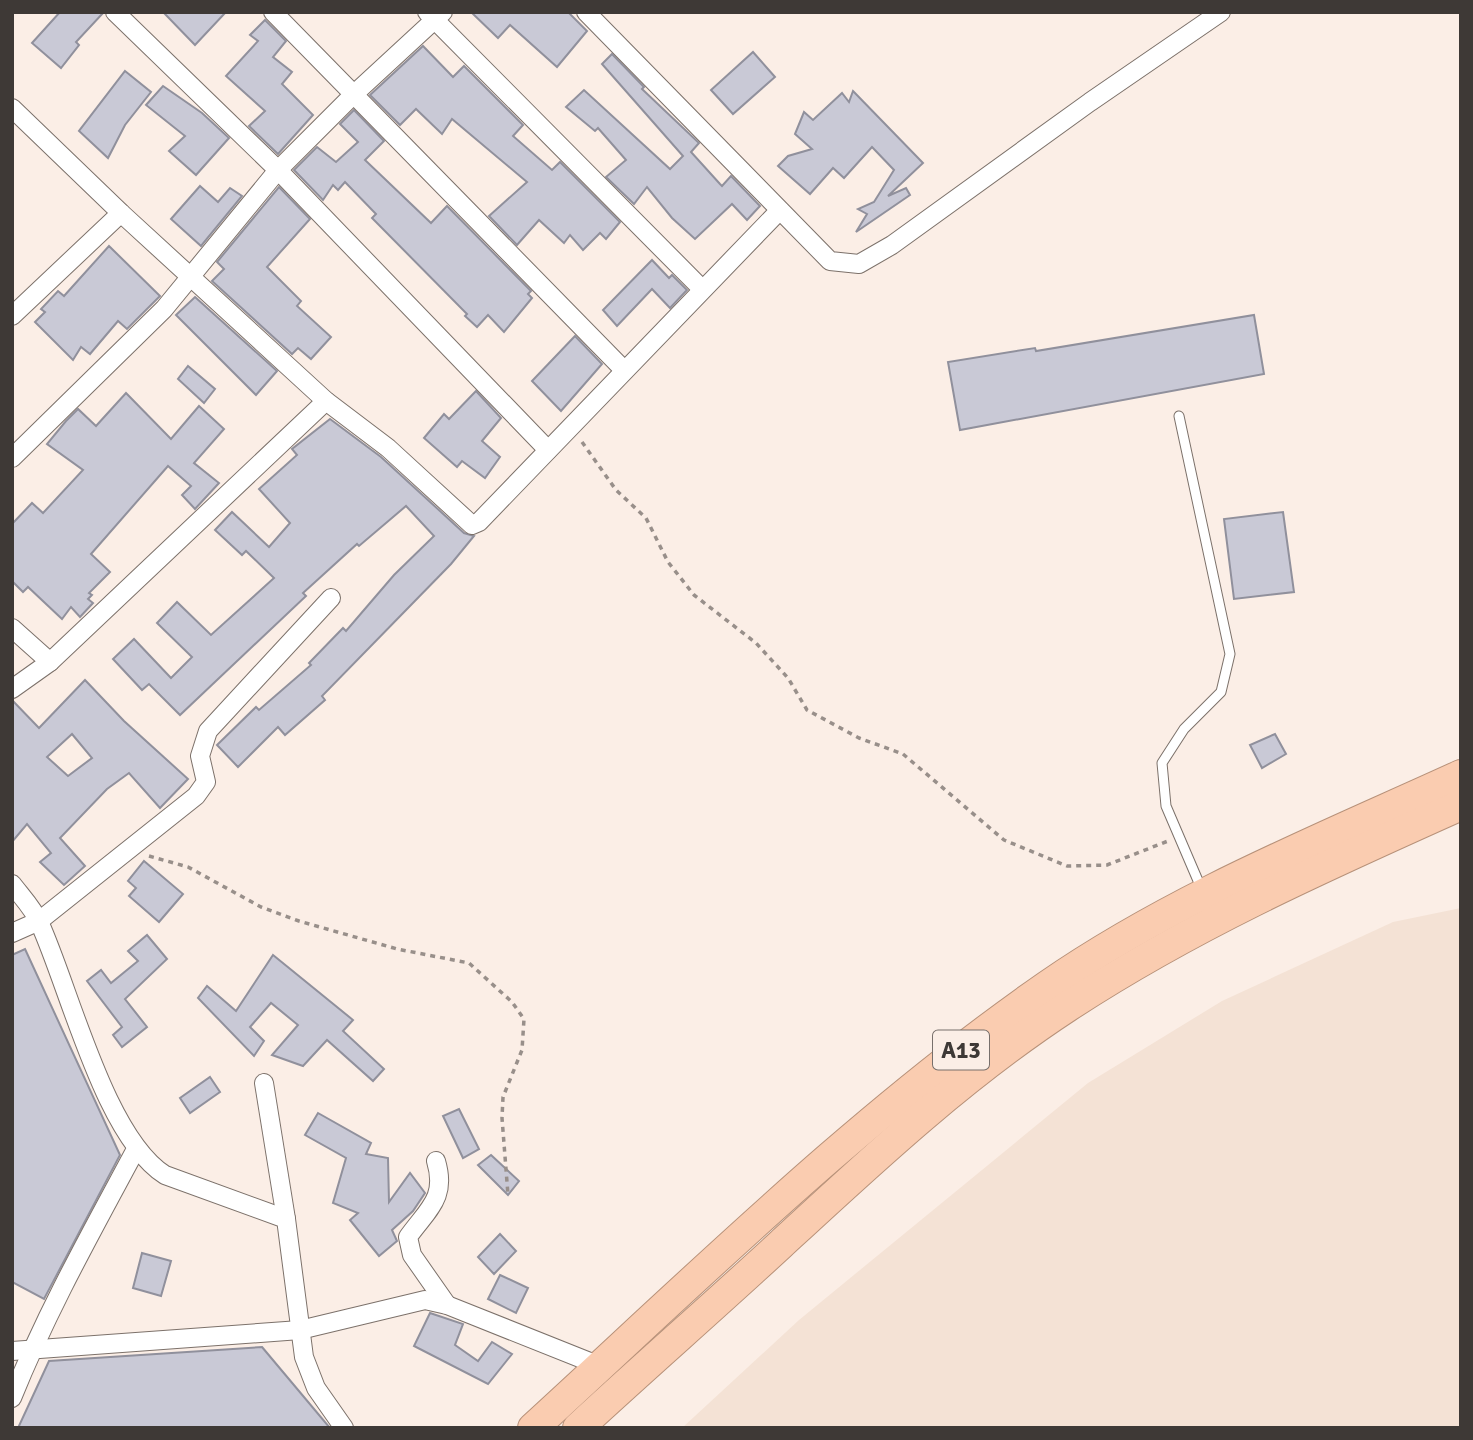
<svg xmlns="http://www.w3.org/2000/svg" width="1473" height="1440" font-family="Signika,sans-serif">
  <style>
    .built { fill: #f4e2d5 }
    .building { fill: #c9c9d6; stroke: #90909c; stroke-width: 2; fill-rule: evenodd }
    .lines { fill: none; stroke-linecap: round; stroke-linejoin: round }
    .service-casing { stroke: #7c716a; stroke-width: 11 }
    .minor-casing { stroke: #7c716a; stroke-width: 20 }
    .trunk-casing { stroke: #b79179; stroke-width: 32 }
    .path { stroke: #988f8a; stroke-width: 3.5; stroke-dasharray: 5 5; stroke-linecap: butt }
    .service { stroke: #fff; stroke-width: 9 }
    .minor { stroke: #fff; stroke-width: 18 }
    .trunk { stroke: #faccb0; stroke-width: 30 }
    .labels { text-anchor: middle; stroke-width: 5; stroke-linejoin: round; paint-order: stroke }
    .shield { fill: #fbeee6; stroke: #776f6b; stroke-width: 2 }
    .shield-label { font-size: 23px; font-weight: bold; fill: #3e3936 }
  </style>
  <rect width="100%" height="100%" fill="#fbeee6"/>
  <path class="built" d="M1461 908V1428H682L799 1320 1088 1083 1222 1001 1393 922Z"/>
  <g class="building">
    <path d="M60 12H104L76 42 79 45 61 68 32 43Z"/>
    <path d="M163 12H226L195 45Z"/>
    <path d="M471 12H568L587 31 557 67 510 25 498 38Z"/>
    <path d="M265 20 286 41 273 57 292 72 282 84 313 115 278 154 249 126 265 111 226 76 258 41 250 35Z"/>
    <path d="M423 46 453 77 464 66 523 125 513 136 552 170 560 162 620 222 606 239 600 233 583 250 570 235 564 243 539 220 517 245 489 216 527 182 452 119 442 134 416 109 400 125 370 95Z"/>
    <path d="M753 52 775 77 733 114 711 90Z"/>
    <path d="M612 54 644 87 642 89 699 143 691 152 720 184 722 186 731 176 760 206 747 220 732 204 695 239 672 218 647 187 634 204 606 177 626 160 598 128 595 131 566 107 584 90 670 169 683 156 602 64Z"/>
    <path d="M125 71 151 92 125 125 108 158 79 131Z"/>
    <path d="M163 86 202 113 229 138 196 175 169 151 185 136 146 105Z"/>
    <path d="M853 91 923 163 888 196 906 188 910 195 856 232 867 214 858 209 874 202 894 170 872 147 844 178 833 168 810 194 778 166 788 156 812 149 795 134 804 112 813 120 842 93 849 102Z"/>
    <path d="M354 110 384 141 365 160 431 223 447 206 531 291 528 294 532 298 504 332 488 315 477 327 465 316 467 314 372 218 376 214 345 182 338 190 333 185 323 200 294 170 317 147 336 162 358 142 340 124Z"/>
    <path d="M200 186 218 202 230 188 242 196 201 246 171 219Z"/>
    <path d="M279 187 310 219 267 267 301 301 297 306 331 337 311 359 298 348 292 354 212 281 224 269 217 262Z"/>
    <path d="M109 246 160 296 127 329 118 321 90 354 81 347 73 360 35 322 45 312 41 309 58 291 64 296Z"/>
    <path d="M652 260 669 278 672 275 687 290 670 308 652 289 617 326 603 310Z"/>
    <path d="M195 297 277 371 256 395 176 315Z"/>
    <path d="M1254 315 1264 374 960 430 948 362 1035 348 1036 351Z"/>
    <path d="M575 336 602 364 561 411 532 381Z"/>
    <path d="M188 366 215 389 204 403 178 379Z"/>
    <path d="M476 391 501 418 482 441 500 457 485 478 462 461 457 467 424 438 444 414 449 419Z"/>
    <path d="M126 393 171 439 199 406 224 429 194 463 219 483 195 509 182 495 191 486 168 466 91 554 110 572 89 593 92 595 88 599 93 603 80 617 71 607 62 619 28 587 23 592 12 581V524L32 503 43 513 83 470 47 444 66 421 78 409 96 426Z"/>
    <path d="M330 419 381 457 464 533 474 536 451 564 322 696 325 700 285 735 278 727 238 767 217 745 256 707 259 710 311 665 309 663 343 628 346 631 394 575 434 536 406 506 359 546 357 544 303 593 306 596 180 715 149 684 142 690 113 659 134 639 171 678 192 657 157 623 177 602 211 635 274 578 246 551 242 555 215 530 232 512 269 547 290 523 259 489 297 455 292 449Z"/>
    <path d="M1283 512 1294 592 1234 599 1224 519Z"/>
    <path d="M85 680 124 721 188 779 160 808 129 773 107 789 60 838 85 866 64 885 40 862 51 853 27 824 12 842V700L39 728ZM72 734 92 758 68 776 47 757Z"/>
    <path d="M1275 734 1286 754 1262 768 1250 745Z"/>
    <path d="M144 861 183 894 159 922 129 896 136 888 128 881Z"/>
    <path d="M147 935 167 959 125 999 147 1027 122 1047 113 1035 122 1027 87 981 101 970 111 983 138 961 128 951Z"/>
    <path d="M25 949 120 1155 44 1299 12 1282V955Z"/>
    <path d="M273 955 353 1020 343 1031 384 1069 373 1081 327 1040 303 1066 272 1055 298 1025 271 1003 250 1027 264 1041 254 1056 198 998 207 986 236 1011Z"/>
    <path d="M210 1077 220 1092 190 1113 180 1098Z"/>
    <path d="M459 1109 479 1149 463 1158 443 1116Z"/>
    <path d="M318 1113 371 1143 366 1154 388 1158 389 1202 410 1173 425 1193 413 1211 392 1230 397 1241 379 1256 350 1220 358 1213 333 1203 346 1158 305 1135Z"/>
    <path d="M491 1155 519 1181 508 1195 478 1165Z"/>
    <path d="M500 1234 516 1251 494 1274 478 1257Z"/>
    <path d="M142 1253 171 1261 161 1296 133 1288Z"/>
    <path d="M500 1275 528 1288 516 1313 488 1299Z"/>
    <path d="M430 1313 463 1324 455 1345 478 1361 492 1342 512 1354 488 1384 414 1346Z"/>
    <path d="M262 1347 330 1428H18L49 1361Z"/>
  </g>
  <g class="lines">
    <defs>
      <path id="service" d="M1179 416 1230 654 1221 692 1184 729 1162 763 1166 806 1202 890"/>
      <g id="minor">
        <path d="M115 12 278 170 548 450"/>
        <path d="M273 12 623 369"/>
        <path d="M427 12 702 289"/>
        <path d="M586 12 830 261 859 264 892 245 1090 102 1221 12"/>
        <path d="M12 108 121 213 326 401 388 448 472 525 479 522 779 211"/>
        <path d="M12 316 121 213"/>
        <path d="M12 458 164 309 278 170 352 96 443 12"/>
        <path d="M12 628 50 662"/>
        <path d="M12 689 50 662 326 401"/>
        <path d="M12 884C21 896 34 909 40 924 70 990 105 1137 165 1175L286 1219 304 1357 316 1388 344 1428"/>
        <path d="M12 933 39 921 196 796 206 782 200 756 208 731 331 598"/>
        <path d="M264 1083 286 1219"/>
        <path d="M436 1161C447 1198 428 1209 408 1237L412 1255 447 1305"/>
        <path d="M12 1351 300 1330 425 1300 447 1305 600 1366"/>
        <path d="M12 1398C47 1311 92 1231 136 1149"/>
      </g>
      <g id="trunk">
        <path d="M533 1428C699 1276 862 1115 1047 986 1174 898 1321 839 1461 775"/>
        <path d="M578 1428C645 1366 714 1306 781 1244 872 1160 963 1075 1067 1007 1192 925 1325 866 1461 805"/>
      </g>
    </defs>
    <use href="#service" class="service-casing"/>
    <use href="#minor" class="minor-casing"/>
    <use href="#trunk" class="trunk-casing"/>
    <g class="path">
      <path d="M582 442 616 490 646 518 668 562 694 595 756 643 788 678 807 710 859 738 903 754 1004 840 1067 866 1107 865 1168 841"/>
      <path d="M149 856 188 867 261 907 299 921 397 949 469 963 512 1002 524 1019 522 1050 503 1097 502 1118 508 1195"/>
    </g>
    <use href="#service" class="service"/>
    <use href="#minor" class="minor"/>
    <use href="#trunk" class="trunk"/>
  </g>
  <g class="labels">
    <rect class="shield" x="933" y="1030.5" width="56" height="39" rx="5"/>
    <g class="shield-label">
      <text x="961" y="1058">A13</text>
    </g>
  </g>
  <rect width="1473" height="1440" fill="none" stroke="#3e3936" stroke-width="28"/>
</svg>
